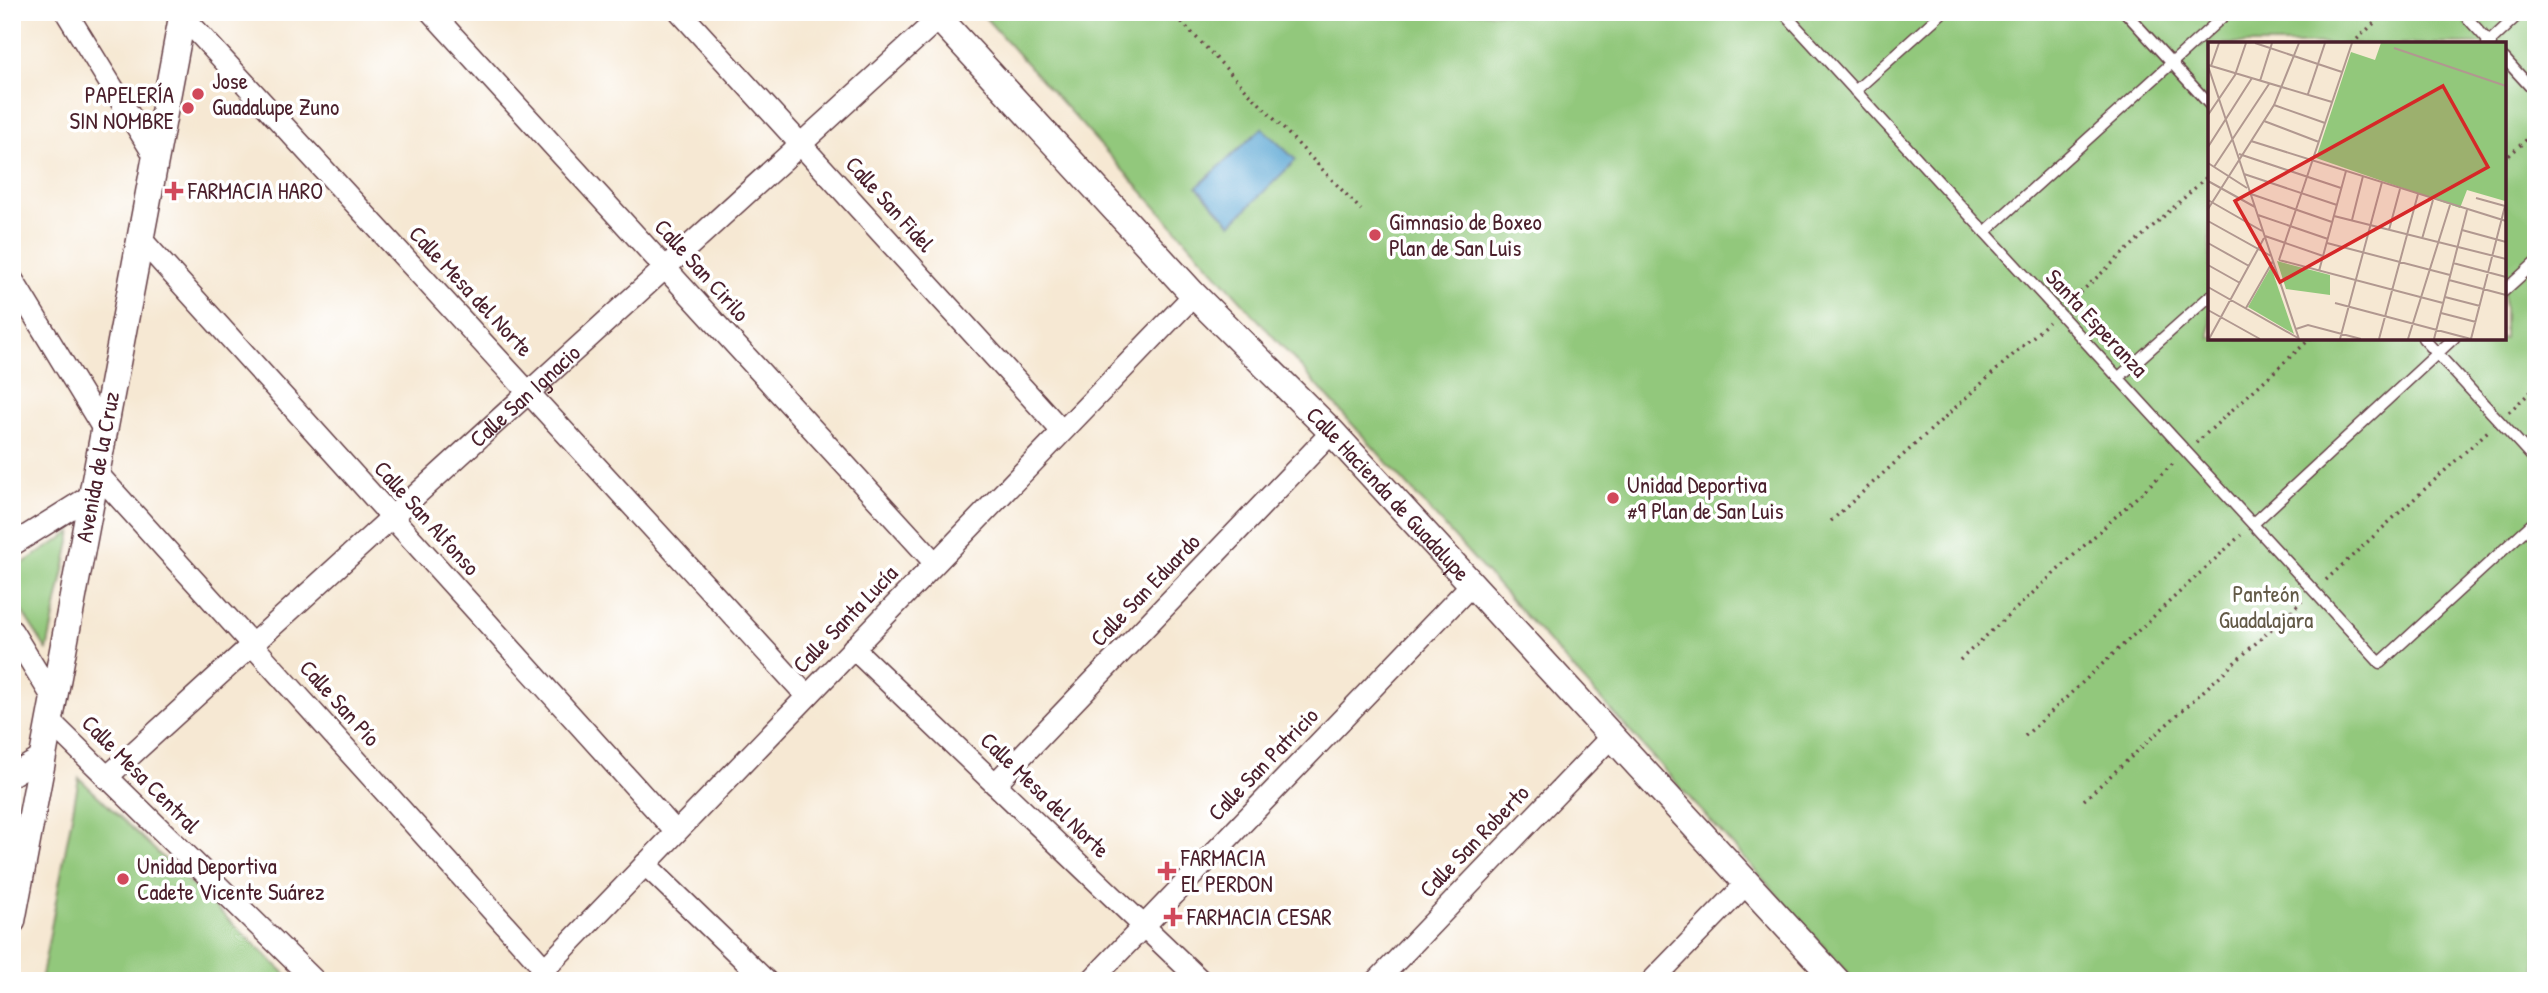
<svg xmlns="http://www.w3.org/2000/svg" width="2548" height="993" font-family="'Patrick Hand',sans-serif">
  <style>
    .green { fill: #92c87b; stroke: #6e7453; stroke-width: 2; fill-rule: evenodd }
    .water { fill: #5ba7d4; stroke: #526380; stroke-width: 2 }
    .lines { fill: none; stroke-linecap: round; stroke-linejoin: round }
    .service-casing { stroke: #643d44; stroke-width: 13 }
    .minor-casing { stroke: #643d44; stroke-width: 24 }
    .tertiary-casing { stroke: #643d44; stroke-width: 29 }
    .path { stroke: #643d44; stroke-width: 3.5; stroke-dasharray: 2 5; stroke-linecap: butt }
    .service { stroke: #fff; stroke-width: 10 }
    .minor { stroke: #fff; stroke-width: 21 }
    .tertiary { stroke: #fff; stroke-width: 26 }
    .poi-dot { fill: #d1495b; stroke: #fff; stroke-width: 2.5 }
    .labels { text-anchor: middle; stroke-width: 7; stroke-linejoin: round; paint-order: stroke }
    .poi-label { font-size: 23px; fill: #4a1f2b; stroke: #fff; text-anchor: start }
    .street-label { font-size: 23px; fill: #4a1f2b; stroke: #fff }
    .park-label { font-size: 23px; fill: #635a47; stroke: #fff }
    .inset-road { fill: none; stroke: #b19890; stroke-width: 2 }
    .view { fill: #d62828; fill-opacity: 0.15; stroke: #d62828; stroke-width: 3.5 }
    .inset-edge { fill: none; stroke: #4a1f2b; stroke-width: 3.5 }
  </style>
  <rect width="100%" height="100%" fill="#fff"/>
  <filter id="ink" filterUnits="userSpaceOnUse"><feTurbulence type="fractalNoise" baseFrequency=".0143" numOctaves="2"/><feDisplacementMap in="SourceGraphic" scale="14" xChannelSelector="R" yChannelSelector="G"/><feConvolveMatrix kernelMatrix="1 2 1 2 8 2 1 2 1" color-interpolation-filters="sRGB"/></filter>
  <filter id="wash" filterUnits="userSpaceOnUse"><feTurbulence type="fractalNoise" baseFrequency=".00686" numOctaves="4" result="noise"/><feDisplacementMap in="SourceGraphic" scale="28" xChannelSelector="R" yChannelSelector="G"/><feGaussianBlur stdDeviation="1.57" result="paint"/><feColorMatrix in="noise" values="0 0 0 0 0 0 0 0 0 0 0 0 0 0 0 0 0 1.4 0 .05"/><feComposite in="paint" operator="in"/></filter>
  <g filter="url(#wash)">
    <rect width="100%" height="100%" fill="#f6e8d3"/>
    <g class="green">
      <path d="M2536 12V981H1855L981 13ZM2210 44H2504V338H2210Z"/>
      <path d="M72 532 47 650 12 596V570Z"/>
      <path d="M79 778 293 981H41Z"/>
    </g>
    <path class="water" d="M1262 128 1296 160 1231 224 1197 187Z"/>
  </g>
  <g filter="url(#ink)">
    <g class="lines">
      <defs>
        <g id="service">
          <path d="M1783 12 2380 663 2536 520"/>
          <path d="M2125 12 2210 105"/>
          <path d="M2462 12 2491 44"/>
          <path d="M2487 44 2521 12"/>
          <path d="M2504 58 2536 93"/>
          <path d="M1855 91 1943 12"/>
          <path d="M1985 232 2228 12"/>
          <path d="M2504 291 2536 262"/>
          <path d="M2423 338 2536 461"/>
          <path d="M2118 378 2210 296"/>
          <path d="M2253 524 2454 338"/>
        </g>
        <g id="minor">
          <path d="M66 12 156 158"/>
          <path d="M431 12 935 563"/>
          <path d="M680 12 1062 431"/>
          <path d="M182 15 807 696"/>
          <path d="M140 238 676 832"/>
          <path d="M12 279 104 430"/>
          <path d="M96 472 545 969"/>
          <path d="M12 545 92 495"/>
          <path d="M12 631 53 698"/>
          <path d="M853 648 1201 981"/>
          <path d="M50 721 315 981"/>
          <path d="M12 775 42 757"/>
          <path id="s1" d="M106 778 939 18 933 12"/>
          <path d="M995 784 1332 432"/>
          <path d="M645 864 766 981"/>
          <path d="M533 981 1194 295"/>
          <path d="M1091 981 1472 584"/>
          <path d="M1377 981 1610 738"/>
          <path d="M1652 981 1747 883"/>
        </g>
        <g id="tertiary">
          <path id="s2" d="M945 12 939 18 1194 295 1332 432 1837 981"/>
          <path id="s3" d="M12 921 183 12"/>
        </g>
      </defs>
      <use href="#service" class="service-casing"/>
      <use href="#minor" class="minor-casing"/>
      <use href="#tertiary" class="tertiary-casing"/>
      <g class="path">
        <path d="M1172 12 1361 210"/>
        <path d="M2352 44 2386 12"/>
        <path d="M2504 160 2536 131"/>
        <path d="M2070 302 2210 174"/>
        <path d="M2509 412 2536 387"/>
        <path d="M2196 443 2311 338"/>
        <path d="M1831 521 2049 322"/>
        <path d="M2326 580 2488 431"/>
        <path d="M1960 660 2175 462"/>
        <path d="M2025 736 2241 535"/>
        <path d="M2084 800 2302 601"/>
      </g>
      <use href="#service" class="service"/>
      <use href="#minor" class="minor"/>
      <use href="#tertiary" class="tertiary"/>
    </g>
  </g>
  <g class="poi-dot">
    <circle cx="198" cy="94" r="7"/>
    <circle cx="188" cy="108" r="7"/>
    <path d="M170.5 180.5h7v7h7v7h-7v7h-7v-7h-7v-7h7z"/>
    <circle cx="1375" cy="235" r="7"/>
    <circle cx="1613" cy="498" r="7"/>
    <path d="M1163.5 860.5h7v7h7v7h-7v7h-7v-7h-7v-7h7z"/>
    <circle cx="123" cy="879" r="7"/>
    <path d="M1169.5 906.5h7v7h7v7h-7v7h-7v-7h-7v-7h7z"/>
  </g>
  <g class="labels">
    <g class="poi-label">
      <text x="212" y="89">Jose<tspan x="212" dy="26">Guadalupe Zuno</tspan></text>
      <text x="174" y="103" text-anchor="end">PAPELERÍA<tspan x="174" dy="26">SIN NOMBRE</tspan></text>
      <text x="188" y="199">FARMACIA HARO</text>
      <text x="1389" y="230">Gimnasio de Boxeo<tspan x="1389" dy="26">Plan de San Luis</tspan></text>
      <text x="1627" y="493">Unidad Deportiva<tspan x="1627" dy="26">#9 Plan de San Luis</tspan></text>
      <text x="1181" y="866">FARMACIA<tspan x="1181" dy="26">EL PERDON</tspan></text>
      <text x="137" y="874">Unidad Deportiva<tspan x="137" dy="26">Cadete Vicente Suárez</tspan></text>
      <text x="1187" y="925">FARMACIA CESAR</text>
    </g>
    <g class="street-label">
      <text transform="translate(890 204) rotate(48)" y="8">Calle San Fidel</text>
      <text transform="translate(702 270) rotate(48)" y="8">Calle San Cirilo</text>
      <text transform="translate(471 291) rotate(47)" y="8">Calle Mesa del Norte</text>
      <text transform="translate(2097 323) rotate(47)" y="8">Santa Esperanza</text>
      <text dy="8" stroke="none"><textPath href="#s1" startOffset="567">Calle San Ignacio</textPath></text>
      <text dy="8" stroke="none"><textPath href="#s3" startOffset="462">Avenida de la Cruz</textPath></text>
      <text dy="8" stroke="none"><textPath href="#s2" startOffset="663">Calle Hacienda de Guadalupe</textPath></text>
      <text transform="translate(427 518) rotate(48)" y="8">Calle San Alfonso</text>
      <text transform="translate(1145 590) rotate(-46)" y="8">Calle San Eduardo</text>
      <text transform="translate(845 619) rotate(-46)" y="8">Calle Santa Lucía</text>
      <text transform="translate(340 703) rotate(48)" y="8">Calle San Pío</text>
      <text transform="translate(1263 764) rotate(-46)" y="8">Calle San Patricio</text>
      <text transform="translate(141 774) rotate(45)" y="8">Calle Mesa Central</text>
      <text transform="translate(1045 795) rotate(44)" y="8">Calle Mesa del Norte</text>
      <text transform="translate(1474 841) rotate(-46)" y="8">Calle San Roberto</text>
    </g>
    <g class="park-label">
      <text x="2266" y="602">Panteón<tspan x="2266" dy="26">Guadalajara</tspan></text>
    </g>
  </g>
  <g transform="translate(2208 42)">
    <rect width="298" height="298" fill="#f6e8d3"/>
    <path d="M173 1H297V159L259 148 252 166 108 116 143 10 167 18ZM69 219 122 233V253L78 247ZM63 225 86 292 40 265Z" fill="#92c87b"/>
    <path class="inset-road" d="M47 1 134 30M186 6 298 44M0 23 124 60M0 24 91 297M3 24 11 1M52 39 64 1M100 52 117 1M66 63 117 81M0 73 27 33 38 1M56 79 111 100M43 99 298 179M0 105 44 36M31 112 133 146M0 121 39 146M6 125 61 42M36 132 129 163M0 139 47 165M43 152 124 180M268 156 297 164M0 158 54 189M0 167 66 63 91 1M50 173 120 197M126 174 298 217M144 178 155 134M0 179 63 214M181 188 192 147M254 188 298 200M57 194 115 214M214 197 225 158M0 201 41 224M119 201 242 233M71 218 144 1M71 218 235 261M245 221 298 235M0 223 32 241M111 229 138 129M241 238 298 253M0 245 90 296M237 255 272 264M127 261 263 297 297 164M38 266 65 219M0 268 52 297M233 271 268 280M88 287 100 283 153 297M1 297 56 196M132 297 174 140M171 297 210 152M200 297 242 163M226 297 259 168"/>
    <path class="view" d="M235 44 280 125 72 240 27 159Z"/>
    <rect width="298" height="298" class="inset-edge"/>
  </g>
  <rect width="2548" height="993" fill="none" stroke="#fff" stroke-width="42"/>
</svg>
